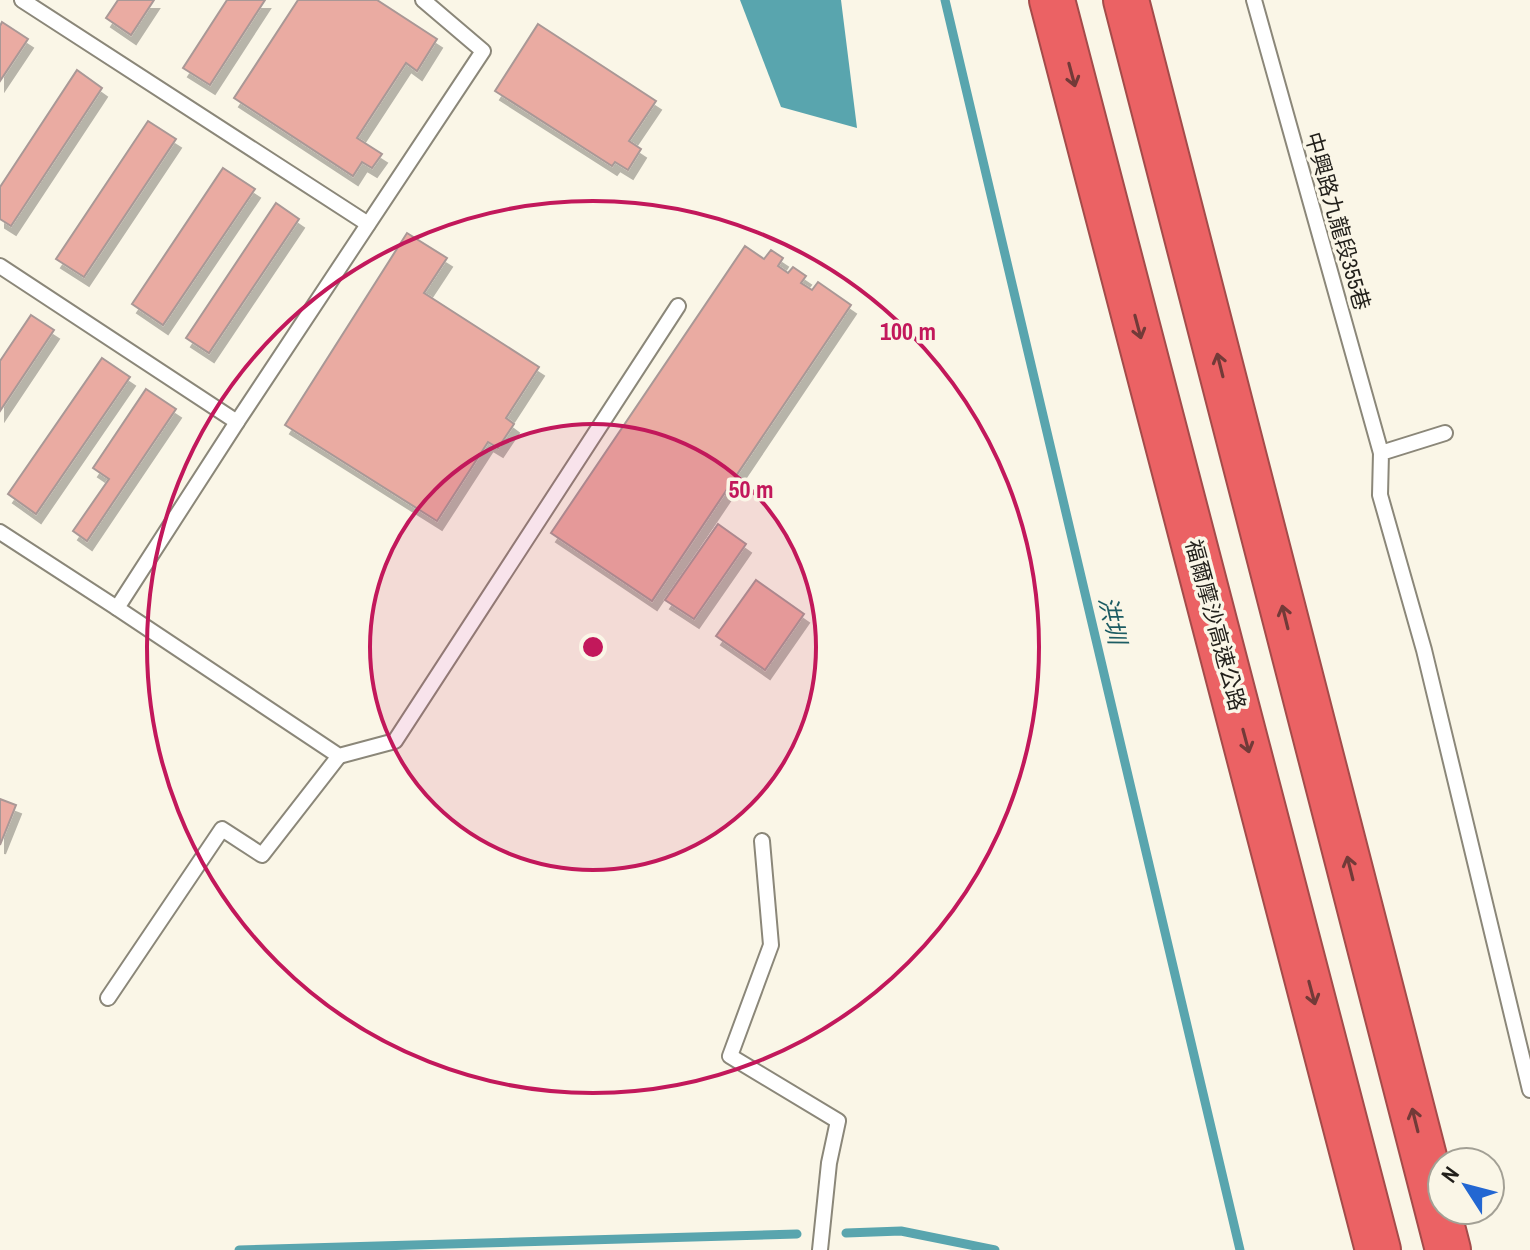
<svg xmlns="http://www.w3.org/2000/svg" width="1530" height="1250" font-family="'Archivo Narrow','Noto Sans TC',sans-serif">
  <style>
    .water { fill: #59a5ae }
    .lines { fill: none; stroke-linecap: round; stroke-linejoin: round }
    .stream { stroke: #59a5ae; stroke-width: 9 }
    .building { fill: #eaaba2; stroke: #a99896; stroke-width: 2; filter: url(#shadow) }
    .service-casing { stroke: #8b8779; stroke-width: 18 }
    .motorway-casing { stroke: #a44b4a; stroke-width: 48 }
    .service { stroke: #fff; stroke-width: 14 }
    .motorway { stroke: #eb6264; stroke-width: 44 }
    .oneway { stroke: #723a38 }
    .ring { fill: none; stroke: #c2185b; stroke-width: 4 }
    .labels { text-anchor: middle; stroke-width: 7; stroke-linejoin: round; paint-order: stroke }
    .street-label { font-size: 22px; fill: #211f1a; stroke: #faf6e7 }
    .water-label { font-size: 24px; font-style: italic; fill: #1c5c63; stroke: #faf6e7 }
    .centre { fill: #c2185b; stroke: #faf6e7; stroke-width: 4 }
    .ring-label { font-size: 24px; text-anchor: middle; font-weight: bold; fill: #c2185b; stroke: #faf6e7; stroke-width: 7; stroke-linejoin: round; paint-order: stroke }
  </style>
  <defs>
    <filter id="shadow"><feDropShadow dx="5" dy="9" stdDeviation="0" flood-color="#0004"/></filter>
  </defs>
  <rect width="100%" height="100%" fill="#faf6e7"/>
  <path class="water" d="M740 0H841L857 128 781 107Z"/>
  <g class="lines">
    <g class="stream">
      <path d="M945 0 1240 1250"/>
      <path d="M846 1233 901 1231 995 1250"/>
      <path d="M239 1250 797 1234"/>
    </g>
  </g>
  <g class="building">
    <path d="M118 0H154L131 35 106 18Z"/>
    <path d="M227 0H265L210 85 183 68Z"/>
    <path d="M298 0H377L437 39 417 71 406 63 357 138 382 154 372 168 362 162 353 176 234 98Z"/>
    <path d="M2 22 28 39 0 81V26Z"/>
    <path d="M538 24 656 101 629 141 641 149 628 170 615 162 612 166 495 91Z"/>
    <path d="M77 70 102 88 11 226 0 219V187Z"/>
    <path d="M148 121 176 139 84 277 56 259Z"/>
    <path d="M223 168 255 189 163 325 132 304Z"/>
    <path d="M276 203 299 219 209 353 186 338Z"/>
    <path d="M407 233 447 258 424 293 539 367 506 418 514 424 498 448 488 442 437 521 285 425Z"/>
    <path d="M745 246 764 259 771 250 783 258 778 266 788 273 793 267 806 276 801 283 812 290 818 282 851 305 652 601 551 533Z"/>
    <path d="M31 315 54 330 0 411V361Z"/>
    <path d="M102 358 130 377 36 514 8 494Z"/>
    <path d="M146 389 176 409 87 541 73 531 109 479 93 468Z"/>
    <path d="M718 524 746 544 694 619 665 600Z"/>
    <path d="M756 580 804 614 765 670 716 636Z"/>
    <path d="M0 799 16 805 0 845Z"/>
  </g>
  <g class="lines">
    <defs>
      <g id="service">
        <path d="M22 0 368 224"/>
        <path d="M1254 0 1381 453"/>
        <path d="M0 266 237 422 117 608 339 756 395 741 678 306"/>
        <path d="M237 422 483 51 423 0"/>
        <path d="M1445 433 1381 453 1380 495 1424 650 1530 1090"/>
        <path d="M0 532 117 608"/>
        <path d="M762 841 771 945 730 1056 838 1121 829 1163 820 1250"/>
        <path d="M108 998 222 829 262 855 339 756"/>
      </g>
      <g id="motorway">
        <path d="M1052 0 1378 1250"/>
        <path d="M1126 0 1448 1250"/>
      </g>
    </defs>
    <use href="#service" class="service-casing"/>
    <use href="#motorway" class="motorway-casing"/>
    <use href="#service" class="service"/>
    <use href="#motorway" class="motorway"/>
  </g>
  <defs><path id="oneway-shaft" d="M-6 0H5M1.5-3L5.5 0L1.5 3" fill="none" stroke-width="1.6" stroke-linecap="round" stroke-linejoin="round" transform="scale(2)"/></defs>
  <g class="oneway">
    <use href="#oneway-shaft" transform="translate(1072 75) rotate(75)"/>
    <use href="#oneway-shaft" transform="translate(1138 327) rotate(75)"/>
    <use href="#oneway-shaft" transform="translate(1220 365) rotate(-104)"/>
    <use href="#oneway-shaft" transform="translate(1285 617) rotate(-104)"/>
    <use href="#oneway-shaft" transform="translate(1246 741) rotate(75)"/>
    <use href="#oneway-shaft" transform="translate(1350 868) rotate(-104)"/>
    <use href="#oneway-shaft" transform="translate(1312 993) rotate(75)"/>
    <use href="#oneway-shaft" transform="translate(1415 1120) rotate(-104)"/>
  </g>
  <circle cx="593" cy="647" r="223" fill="#c2185b" fill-opacity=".12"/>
  <g class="ring">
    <circle cx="593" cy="647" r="223"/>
    <circle cx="593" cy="647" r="446"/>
  </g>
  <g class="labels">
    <g class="street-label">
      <text transform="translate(1338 221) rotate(74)" y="8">中興路九龍段355巷</text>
      <text transform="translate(1216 625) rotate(75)" y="8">福爾摩沙高速公路</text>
    </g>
    <g class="water-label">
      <text transform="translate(1112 620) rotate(77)" y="8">洪圳</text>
    </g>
  </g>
  <circle cx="593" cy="647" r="12" class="centre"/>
  <g class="ring-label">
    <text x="908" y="340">100 m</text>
    <text x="751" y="498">50 m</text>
  </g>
  <g transform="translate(1466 1186) rotate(306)"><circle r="38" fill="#faf6e7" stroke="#a3a095" stroke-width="2"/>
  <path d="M0-6L14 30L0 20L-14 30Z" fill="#2367d2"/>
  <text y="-12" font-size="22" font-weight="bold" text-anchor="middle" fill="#211f1a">N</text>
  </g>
</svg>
